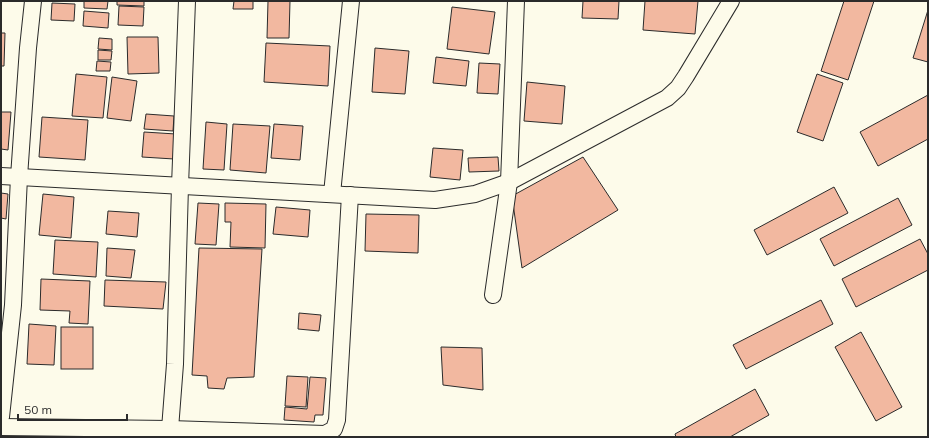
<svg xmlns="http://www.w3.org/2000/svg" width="929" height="438" font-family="Mulish,sans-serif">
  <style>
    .building { fill: #f2b8a0; stroke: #2b2b2b }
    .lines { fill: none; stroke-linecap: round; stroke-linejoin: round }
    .minor-casing { stroke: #2b2b2b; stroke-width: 18 }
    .minor { stroke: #fdfbea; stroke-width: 16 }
  </style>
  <rect width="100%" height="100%" fill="#fdfbea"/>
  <g class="building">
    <path d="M84 1H108L107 9 84 8Z"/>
    <path d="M117 1H144V6L117 5Z"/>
    <path d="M234 1H253V9H233Z"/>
    <path d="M268 1H290L289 38H267Z"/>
    <path d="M583 1H619L618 19 582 18Z"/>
    <path d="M645 1H698L695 34 643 30Z"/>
    <path d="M844 1H874L848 80 821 71Z"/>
    <path d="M52 3 75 4 74 21 51 20Z"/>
    <path d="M119 6 144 7 143 26 118 25Z"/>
    <path d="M452 7 495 12 489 54 447 49Z"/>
    <path d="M928 10V62L913 58Z"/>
    <path d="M84 11 109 13 108 28 83 26Z"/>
    <path d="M1 33H5L4 66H1Z"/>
    <path d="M127 37H158L159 73 128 74Z"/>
    <path d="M99 38 112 39V50L98 49Z"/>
    <path d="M266 43 330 46 328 86 264 82Z"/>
    <path d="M375 48 409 51 405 94 372 92Z"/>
    <path d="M98 50 112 51 111 60H98Z"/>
    <path d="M436 57 469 61 466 86 433 83Z"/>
    <path d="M97 61 111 62 110 71H96Z"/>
    <path d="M479 63 500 64 498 94 477 93Z"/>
    <path d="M76 74 107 77 103 118 72 116Z"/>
    <path d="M817 74 843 83 823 141 797 132Z"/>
    <path d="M112 77 137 81 131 121 107 118Z"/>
    <path d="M527 82 565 86 562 124 524 121Z"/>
    <path d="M928 95V139L878 166 860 132Z"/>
    <path d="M1 112H11L8 150 1 149Z"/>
    <path d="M146 114 174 116 173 131 144 129Z"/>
    <path d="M42 117 88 120 85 160 39 157Z"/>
    <path d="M206 122 227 124 224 170 203 169Z"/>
    <path d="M233 124 270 126 266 173 230 170Z"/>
    <path d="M274 124 303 126 300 160 271 158Z"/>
    <path d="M144 132 176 134 174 159 142 157Z"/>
    <path d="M433 148 463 150 460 180 430 177Z"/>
    <path d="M498 157 499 171 469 172 468 158Z"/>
    <path d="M583 157 618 210 522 268 512 196Z"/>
    <path d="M834 187 848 213 767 255 754 230Z"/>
    <path d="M1 193 8 194 6 219 1 218Z"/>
    <path d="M43 194 74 197 71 238 39 235Z"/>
    <path d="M898 198 912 225 834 266 820 239Z"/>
    <path d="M198 203 219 204 216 245 195 244Z"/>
    <path d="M225 203 266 204 265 248 230 247 231 222H225Z"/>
    <path d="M276 207 310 210 308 237 273 234Z"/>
    <path d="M108 211 139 213 137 237 106 234Z"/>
    <path d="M366 214 419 215 418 253 365 251Z"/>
    <path d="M920 239 928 254V270L856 307 842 279Z"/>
    <path d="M55 240 98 242 96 277 53 274Z"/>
    <path d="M107 248 135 250 131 278 106 276Z"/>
    <path d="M199 248 262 249 254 377 227 378 224 389 208 388 207 376 192 375Z"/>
    <path d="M41 279 90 281 88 324 69 323 70 311 40 310Z"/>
    <path d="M105 280 166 282 163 309 104 306Z"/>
    <path d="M821 300 833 324 746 369 733 345Z"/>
    <path d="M299 313 321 315 319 331 298 329Z"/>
    <path d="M29 324 56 326 54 365 27 364Z"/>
    <rect x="61" y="327" width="32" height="42"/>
    <path d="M861 332 902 407 876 421 835 347Z"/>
    <path d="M441 347 482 348 483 390 443 385Z"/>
    <path d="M287 376 308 377 306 407 285 406Z"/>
    <path d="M310 377 326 378 323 415H315L314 422 284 420 285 407 307 409Z"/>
    <path d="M755 389 769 415 730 437H676L675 434Z"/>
    <path d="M65 434H81V437H64Z"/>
  </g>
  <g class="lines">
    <defs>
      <g id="minor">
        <path d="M1 176 435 200 475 194 509 182 667 98 678 88 686 76 731 1"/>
        <path d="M332 194 351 1"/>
        <path d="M493 295 509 182 516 1"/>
        <path d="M1 417 13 305 19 177 28 48 33 1"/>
        <path d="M1 427 170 429 325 434 334 429 337 420 350 195"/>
        <path d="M170 429 175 364 180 186 187 1"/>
      </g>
    </defs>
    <use href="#minor" class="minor-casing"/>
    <use href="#minor" class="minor"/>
  </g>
  <rect width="929" height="438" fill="none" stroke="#2b2b2b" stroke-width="4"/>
  <path d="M18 414v6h109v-6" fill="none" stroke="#2b2b2b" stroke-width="2"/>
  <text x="24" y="414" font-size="12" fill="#2b2b2b" stroke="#fdfbea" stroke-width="3" paint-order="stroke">50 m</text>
</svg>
